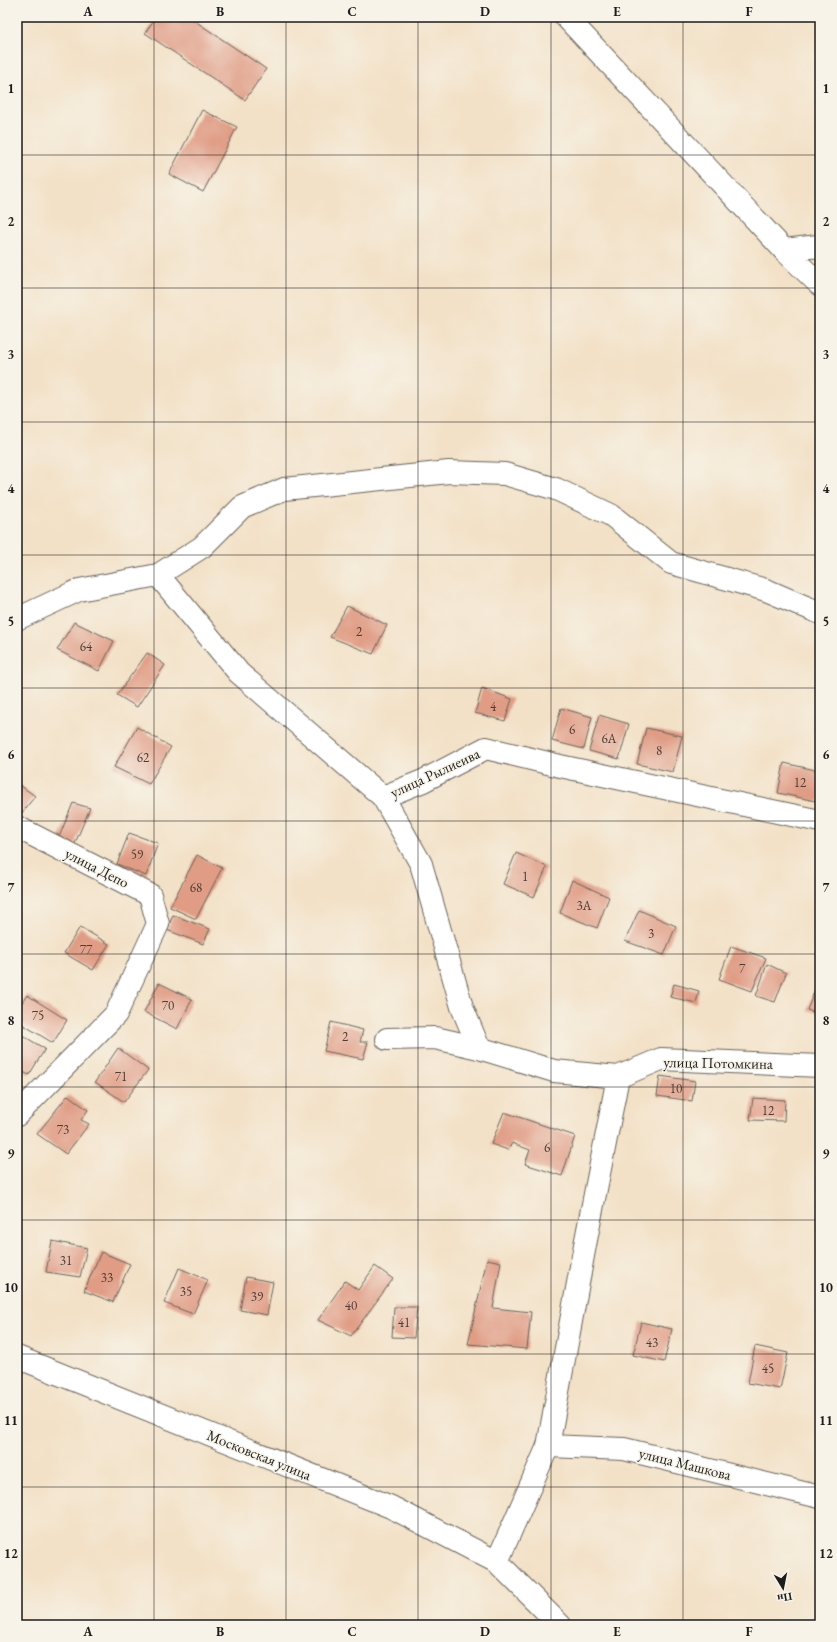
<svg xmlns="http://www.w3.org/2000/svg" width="837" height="1642" font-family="'EB Garamond',serif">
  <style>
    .building { fill: #e09c85 }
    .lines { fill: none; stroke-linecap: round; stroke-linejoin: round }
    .street-casing { stroke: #676158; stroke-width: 24 }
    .street { stroke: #fff; stroke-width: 22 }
    .grid { fill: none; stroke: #1c1c1c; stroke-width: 1; stroke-opacity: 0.55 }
    .labels { text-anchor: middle; stroke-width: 3; stroke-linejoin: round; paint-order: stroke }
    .number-label { font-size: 13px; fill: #4d3c36 }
    .street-label { font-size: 15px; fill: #1c1c1c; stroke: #f7f3e8 }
    .neatline { fill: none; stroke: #1c1c1c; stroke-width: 1.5 }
    .grid-label { font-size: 13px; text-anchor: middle; font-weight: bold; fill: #1c1c1c }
  </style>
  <rect width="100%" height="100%" fill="#f7f3e8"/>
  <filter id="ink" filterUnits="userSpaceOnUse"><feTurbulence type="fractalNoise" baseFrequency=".025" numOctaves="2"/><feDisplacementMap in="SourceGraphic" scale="8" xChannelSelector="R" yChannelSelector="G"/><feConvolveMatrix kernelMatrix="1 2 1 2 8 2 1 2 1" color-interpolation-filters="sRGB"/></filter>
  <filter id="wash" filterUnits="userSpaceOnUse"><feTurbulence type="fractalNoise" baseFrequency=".012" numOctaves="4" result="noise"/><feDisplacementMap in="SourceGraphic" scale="16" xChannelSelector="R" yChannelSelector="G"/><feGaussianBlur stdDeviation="0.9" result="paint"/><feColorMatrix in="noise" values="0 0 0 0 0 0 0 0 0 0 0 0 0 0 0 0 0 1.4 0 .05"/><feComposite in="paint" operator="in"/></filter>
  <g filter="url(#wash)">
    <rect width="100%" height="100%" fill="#f3e1c7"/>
    <g id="blocks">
      <g class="building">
        <path d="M156 17H189L266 69 245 100 145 33Z"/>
        <path d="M202 110 237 127 203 192 169 174Z"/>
        <path d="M347 606 387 625 373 654 330 637Z"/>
        <path d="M74 622 114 641 99 671 57 650Z"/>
        <path d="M147 653 165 665 137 707 117 695Z"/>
        <path d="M482 688 512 699 505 721 475 713Z"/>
        <path d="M561 708 592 717 584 749 552 741Z"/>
        <path d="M599 715 629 724 619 759 589 751Z"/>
        <path d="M137 727 171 747 149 784 114 767Z"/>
        <path d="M646 728 682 736 673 772 637 764Z"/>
        <path d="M784 763 820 771V802L778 793Z"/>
        <path d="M17 783 35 796 22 813 17 809Z"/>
        <path d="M73 803 90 808 73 848 57 842Z"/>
        <path d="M129 833 158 843 146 876 117 864Z"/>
        <path d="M516 853 547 867 534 897 503 884Z"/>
        <path d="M197 855 222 868 196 919 170 907Z"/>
        <path d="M572 880 609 897 597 928 560 913Z"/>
        <path d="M639 910 676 926 664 955 625 941Z"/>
        <path d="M173 915 210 929 203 944 167 930Z"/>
        <path d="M80 927 109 944 93 970 64 953Z"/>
        <path d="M731 946 766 958 752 991 719 979Z"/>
        <path d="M767 964 786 973 775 1002 756 996Z"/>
        <path d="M820 977V1014L807 1010Z"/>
        <path d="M159 983 192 999 177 1029 144 1012Z"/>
        <path d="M674 984 699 991 696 1003 670 997Z"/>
        <path d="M27 995 67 1020 53 1043 17 1021V1010Z"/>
        <path d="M331 1022 363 1030 360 1042H368L363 1059 324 1051Z"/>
        <path d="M17 1032 45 1049 29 1075 17 1069Z"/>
        <path d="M118 1048 148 1070 124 1102 95 1082Z"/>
        <path d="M660 1076 695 1081 692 1101 657 1096Z"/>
        <path d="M68 1095 88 1110 81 1120 89 1124 66 1154 37 1134Z"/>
        <path d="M753 1098 785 1100 784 1121 750 1120Z"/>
        <path d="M504 1112 575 1136 562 1176 525 1164 530 1150 512 1143 508 1150 491 1144Z"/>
        <path d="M52 1241 87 1248 80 1277 46 1272Z"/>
        <path d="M101 1252 130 1264 113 1302 84 1291Z"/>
        <path d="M487 1259 501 1262 493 1308 531 1312 527 1349 468 1344Z"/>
        <path d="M375 1266 393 1279 351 1336 318 1320 345 1281 358 1290Z"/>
        <path d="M179 1268 208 1280 193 1314 164 1303Z"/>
        <path d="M246 1277 273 1282 267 1315 240 1310Z"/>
        <path d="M394 1307H417L414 1338 392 1337Z"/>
        <path d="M641 1322 672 1329 664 1362 633 1355Z"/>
        <path d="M755 1346 788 1353 780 1389 748 1383Z"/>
      </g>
    </g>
  </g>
  <g filter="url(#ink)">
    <use href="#blocks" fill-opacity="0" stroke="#676158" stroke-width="1"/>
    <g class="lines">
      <defs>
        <g id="street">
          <path d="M566 17 784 250 820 285"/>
          <path d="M784 250 818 246 820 248"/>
          <path d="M158 575 202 547 242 507 284 489 449 472 505 474 556 489 611 515 671 563 766 590 820 613"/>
          <path d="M17 619 79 590 158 575 239 673 383 797"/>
          <path d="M17 827 150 895 158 924 116 1014 17 1115"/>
          <path d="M387 1039 435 1038 479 1048 554 1071 618 1077 661 1059 820 1066"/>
          <path d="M479 1048 462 1007 421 864 383 797 423 781 486 748 560 766 820 821"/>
          <path d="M17 1357 391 1507 497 1562 560 1625"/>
          <path d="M548 1446 624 1449 820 1497"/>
          <path d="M497 1562 548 1446 585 1245 618 1077"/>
        </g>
      </defs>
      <use href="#street" class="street-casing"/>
      <use href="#street" class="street"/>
    </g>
  </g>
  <path class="grid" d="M154 17V1625M286 17V1625M418 17V1625M551 17V1625M683 17V1625M17 155H820M17 288H820M17 422H820M17 555H820M17 688H820M17 821H820M17 954H820M17 1087H820M17 1220H820M17 1354H820M17 1487H820"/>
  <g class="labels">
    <g class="number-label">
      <text x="359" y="636">2</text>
      <text x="86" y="651">64</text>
      <text x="493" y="711">4</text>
      <text x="572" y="734">6</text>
      <text x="609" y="743">6А</text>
      <text x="659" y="755">8</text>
      <text x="143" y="762">62</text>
      <text x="800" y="787">12</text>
      <text x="137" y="859">59</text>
      <text x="525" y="881">1</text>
      <text x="196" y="892">68</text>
      <text x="584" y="910">3А</text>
      <text x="651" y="938">3</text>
      <text x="86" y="954">77</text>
      <text x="742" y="973">7</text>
      <text x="168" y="1010">70</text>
      <text x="38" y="1020">75</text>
      <text x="345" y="1041">2</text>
      <text x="121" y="1081">71</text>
      <text x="676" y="1093">10</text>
      <text x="768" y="1115">12</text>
      <text x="63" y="1134">73</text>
      <text x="547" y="1152">6</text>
      <text x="66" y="1265">31</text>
      <text x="107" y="1282">33</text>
      <text x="186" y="1296">35</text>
      <text x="257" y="1301">39</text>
      <text x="351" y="1310">40</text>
      <text x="404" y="1327">41</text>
      <text x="652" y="1347">43</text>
      <text x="768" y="1373">45</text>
    </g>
    <g class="street-label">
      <text transform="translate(435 773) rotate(-25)" y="5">улица Рылиеива</text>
      <text transform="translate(97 868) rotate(27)" y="5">улица Депо</text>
      <text transform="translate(718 1063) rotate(1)" y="5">улица Потомкина</text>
      <text transform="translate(259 1455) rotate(22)" y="5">Московская улица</text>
      <text transform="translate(685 1464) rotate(14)" y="5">улица Машкова</text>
    </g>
  </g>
  <rect width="837" height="1642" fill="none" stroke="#f7f3e8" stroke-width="44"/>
  <g transform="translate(783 1588) rotate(170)" stroke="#f7f3e8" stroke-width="3" paint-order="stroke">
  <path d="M0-3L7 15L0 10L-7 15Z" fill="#1c1c1c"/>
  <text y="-6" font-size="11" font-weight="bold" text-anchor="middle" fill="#1c1c1c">Пн</text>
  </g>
  <rect x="22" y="22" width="793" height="1598" class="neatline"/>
  <g class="grid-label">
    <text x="88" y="16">A</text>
    <text x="220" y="16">B</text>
    <text x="352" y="16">C</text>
    <text x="485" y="16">D</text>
    <text x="617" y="16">E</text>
    <text x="749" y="16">F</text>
    <text x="11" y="93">1</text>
    <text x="826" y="93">1</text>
    <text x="11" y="226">2</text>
    <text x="826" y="226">2</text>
    <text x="11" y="359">3</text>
    <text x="826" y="359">3</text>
    <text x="11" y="493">4</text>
    <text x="826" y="493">4</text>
    <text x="11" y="626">5</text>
    <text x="826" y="626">5</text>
    <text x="11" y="759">6</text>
    <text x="826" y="759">6</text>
    <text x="11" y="892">7</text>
    <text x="826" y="892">7</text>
    <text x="11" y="1025">8</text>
    <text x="826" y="1025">8</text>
    <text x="11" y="1158">9</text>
    <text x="826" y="1158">9</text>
    <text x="11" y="1292">10</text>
    <text x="826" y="1292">10</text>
    <text x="11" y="1425">11</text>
    <text x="826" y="1425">11</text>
    <text x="11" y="1558">12</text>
    <text x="826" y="1558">12</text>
    <text x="88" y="1636">A</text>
    <text x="220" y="1636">B</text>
    <text x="352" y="1636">C</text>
    <text x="485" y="1636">D</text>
    <text x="617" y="1636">E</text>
    <text x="749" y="1636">F</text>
  </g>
</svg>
